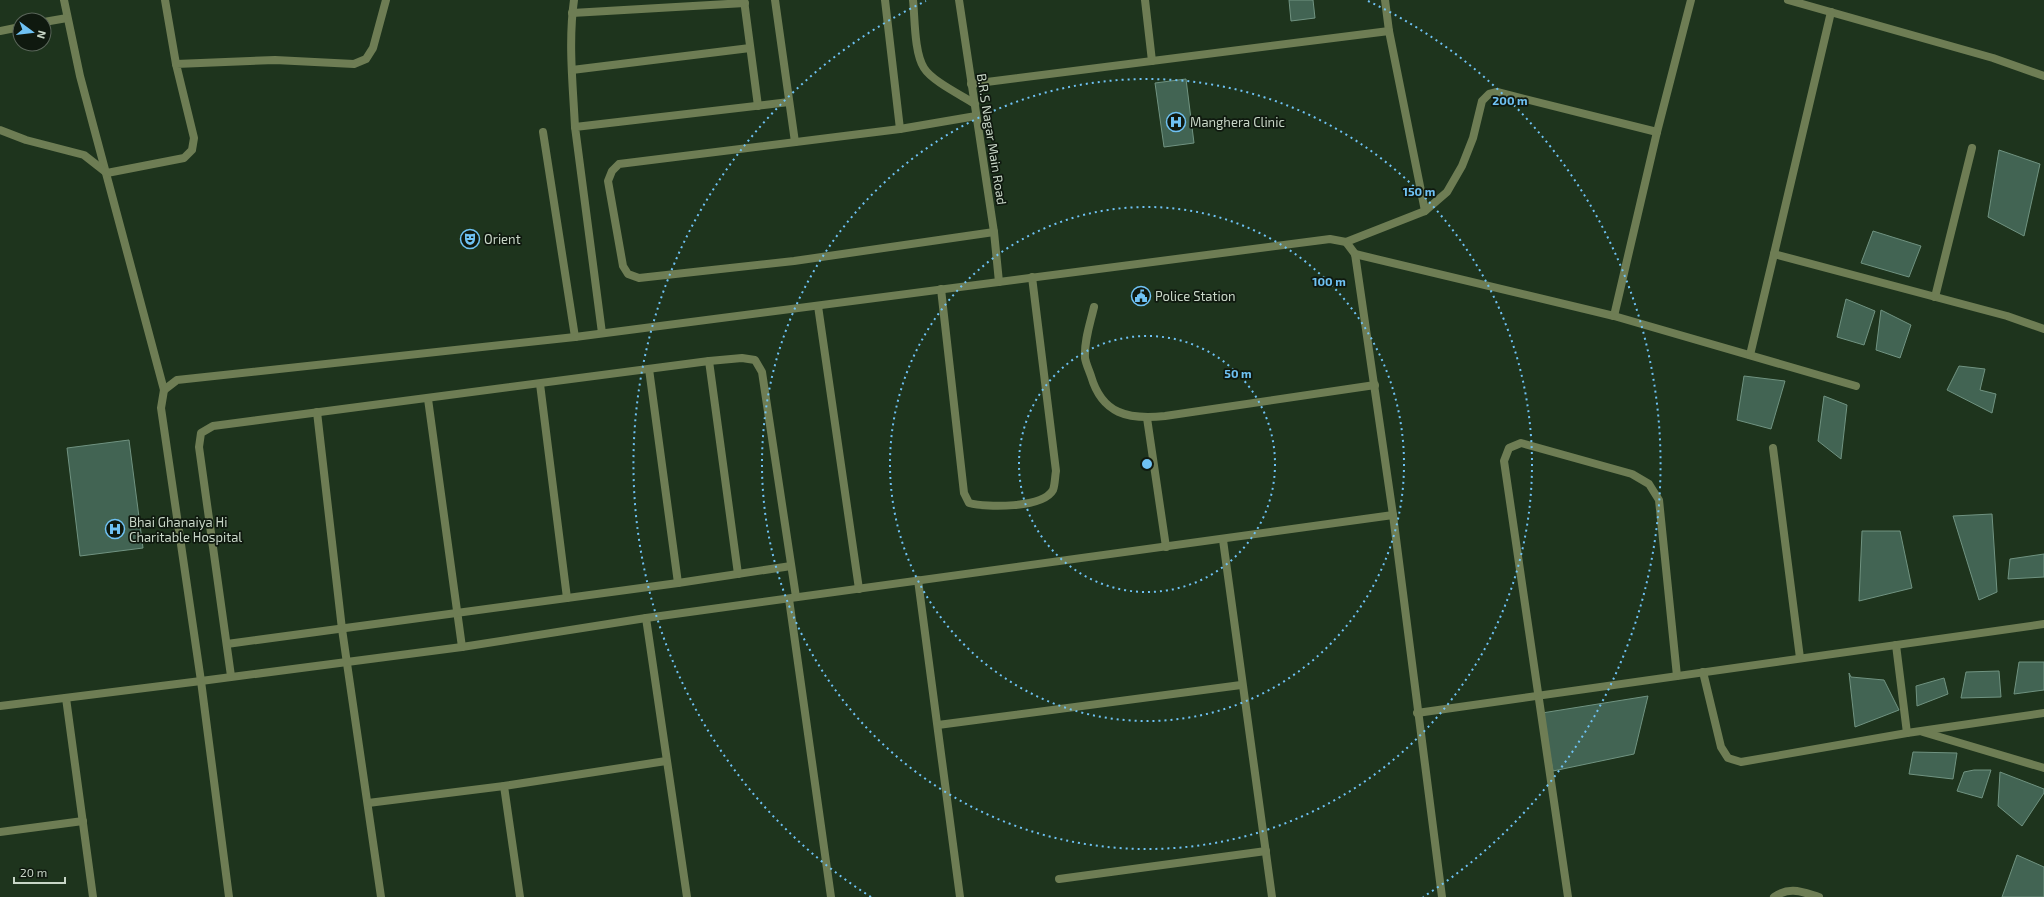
<svg xmlns="http://www.w3.org/2000/svg" width="2044" height="897" font-family="'Exo 2',sans-serif">
  <style>
    .building { fill: #426453; stroke: #709381 }
    .lines { fill: none; stroke-linecap: round; stroke-linejoin: round }
    .service { stroke: #6e7d54; stroke-width: 8 }
    .minor { stroke: #6e7d54; stroke-width: 8 }
    .tertiary { stroke: #6e7d54; stroke-width: 8 }
    .ring { fill: none; stroke: #6fc2f4; stroke-width: 2; stroke-dasharray: 2 4 }
    .labels { text-anchor: middle; stroke-width: 3.5; stroke-linejoin: round; paint-order: stroke }
    .poi-label { font-size: 13px; fill: #c8d6c7; stroke: #0f190f; text-anchor: start }
    .street-label { font-size: 13px; fill: #c8d6c7; stroke: #0f190f }
    .centre { fill: #6fc2f4; stroke: #0f190f; stroke-width: 2 }
    .ring-label { font-size: 12px; text-anchor: middle; font-weight: bold; fill: #6fc2f4; stroke: #0f190f; stroke-width: 3.5; stroke-linejoin: round; paint-order: stroke }
  </style>
  <rect width="100%" height="100%" fill="#1e341d"/>
  <g class="building">
    <path d="M1289 0H1313L1315 18 1291 21Z"/>
    <path d="M1186 79 1194 143 1164 147 1155 83Z"/>
    <path d="M1999 150 2040 164 2024 236 1988 217Z"/>
    <path d="M1873 231 1921 246 1909 277 1861 263Z"/>
    <path d="M1846 299 1875 311 1864 345 1837 337Z"/>
    <path d="M1881 310 1911 325 1900 358 1876 350Z"/>
    <path d="M1959 366 1985 369 1980 390 1996 394 1992 413 1947 390Z"/>
    <path d="M1744 376 1785 381 1771 429 1737 420Z"/>
    <path d="M1824 396 1847 405 1841 459 1818 441Z"/>
    <path d="M129 440 143 548 80 556 67 448Z"/>
    <path d="M1992 514 1997 592 1979 600 1953 516Z"/>
    <path d="M1862 531H1900L1912 588 1859 601Z"/>
    <path d="M2044 554V577L2008 579 2010 559Z"/>
    <path d="M2019 662H2044V690L2014 694Z"/>
    <path d="M1999 671 2001 697 1961 698 1966 672Z"/>
    <path d="M1849 673 1851 677 1884 680 1899 710 1855 727Z"/>
    <path d="M1944 678 1948 694 1917 706 1916 686Z"/>
    <path d="M1648 696 1634 754 1553 771 1542 713Z"/>
    <path d="M1913 752 1957 753 1953 779 1909 774Z"/>
    <path d="M1974 770H1991L1982 798 1957 791 1964 772Z"/>
    <path d="M2000 772 2044 789V793L2022 826 1998 806Z"/>
    <path d="M2017 855 2044 867V897H2002Z"/>
  </g>
  <g class="lines">
    <g class="service">
      <path d="M574 0C568 42 573 86 575 127"/>
      <path d="M744 0 758 106"/>
      <path d="M775 0 795 142"/>
      <path d="M885 0 900 129"/>
      <path d="M913 0C915 18 914 52 924 68 932 81 961 95 975 104"/>
      <path d="M572 13 745 3"/>
      <path d="M572 70 750 48"/>
      <path d="M976 116 900 129 619 164 612 171 608 181 623 266 628 274 639 278 794 261 994 232"/>
      <path d="M543 132 575 337"/>
      <path d="M602 333 575 127 789 102"/>
      <path d="M1896 645 1907 733"/>
      <path d="M1703 672 1721 747 1728 758 1741 762 1907 733 2044 713"/>
      <path d="M1923 732 2044 768"/>
      <path d="M1774 897C1790 886 1802 892 1819 897"/>
    </g>
    <g class="minor">
      <path d="M64 0 80 76 164 390"/>
      <path d="M165 0 176 64"/>
      <path d="M1145 0 1152 61"/>
      <path d="M1385 0 1389 31"/>
      <path d="M1788 0 1993 58 2044 76"/>
      <path d="M1831 12 1774 254 2007 316 2044 329"/>
      <path d="M44 22 67 18"/>
      <path d="M0 31 20 27"/>
      <path d="M971 84 1389 31 1425 211 1346 242"/>
      <path d="M0 130 26 140 84 155 107 173 184 158 192 150 194 138 176 64 275 60 354 64 366 59 373 48 386 0"/>
      <path d="M1425 211 1447 192 1462 166 1473 138 1482 101 1489 94 1497 92 1657 132"/>
      <path d="M1355 254 1614 316 1856 386"/>
      <path d="M941 289 964 493 969 503C987 508 1043 508 1053 490 1055 485 1055 476 1056 471L1032 277"/>
      <path d="M1935 297 1972 148"/>
      <path d="M818 306 859 589"/>
      <path d="M1094 307C1090 324 1084 341 1085 358 1086 364 1089 370 1091 376 1102 414 1128 420 1165 416L1375 385"/>
      <path d="M1614 316 1657 132 1691 0"/>
      <path d="M1750 355 1774 254"/>
      <path d="M709 361 738 574"/>
      <path d="M649 369 678 583"/>
      <path d="M540 384 567 598"/>
      <path d="M428 399 462 647"/>
      <path d="M317 412 342 629 381 897"/>
      <path d="M1147 418 1166 547"/>
      <path d="M1773 448 1800 658"/>
      <path d="M1223 540 1272 897"/>
      <path d="M918 580 960 897"/>
      <path d="M789 599 831 897"/>
      <path d="M646 618 687 897"/>
      <path d="M227 644 678 583 791 566"/>
      <path d="M231 676 199 447 201 433 213 426 709 361 742 358 755 360 762 372 796 597"/>
      <path d="M201 681 462 647 646 618 1393 515"/>
      <path d="M66 698 93 897"/>
      <path d="M1417 713 2044 624"/>
      <path d="M938 725 1241 685"/>
      <path d="M504 786 520 897"/>
      <path d="M368 803 504 786 666 761"/>
      <path d="M0 832 83 821"/>
      <path d="M1059 879 1266 851"/>
      <path d="M1568 897 1504 461 1509 448 1521 443 1632 474 1649 484 1659 500 1677 676"/>
    </g>
    <g class="tertiary">
      <path d="M959 0 994 232 999 282"/>
      <path d="M0 706 201 681"/>
      <path d="M229 897 201 681 161 408 164 390 177 380 575 337 1330 239 1346 242 1355 254 1393 515 1442 897"/>
    </g>
  </g>
  <g class="ring">
    <circle cx="1147" cy="464" r="128"/>
    <circle cx="1147" cy="464" r="257"/>
    <circle cx="1147" cy="464" r="385"/>
    <path d="M871 897A513 513 0 0 1 926 1M1368 1A513 513 0 0 1 1423 897"/>
  </g>
  <defs>
    <symbol id="hospital-ring" viewBox="-11 -11 22 22"><circle r="9.5" fill="#0f190f" stroke="#6fc2f4" stroke-width="1.5"/><path d="M-5-5h3v3.5h4V-5h3V5h-3V1.5h-4V5h-3Z" fill="#6fc2f4"/></symbol>
    <symbol id="theatre-ring" viewBox="-11 -11 22 22"><circle r="9.5" fill="#0f190f" stroke="#6fc2f4" stroke-width="1.5"/><path d="M-5-5.5Q0-4 5-5.5V0Q5 5 0 6Q-5 5-5 0ZM-3.3-2.5H-1v1.5H-3.3ZM1-2.5H3.3v1.5H1ZM-2.8 1Q0 5.5 2.8 1Z" fill="#6fc2f4"/></symbol>
    <symbol id="civic-ring" viewBox="-11 -11 22 22"><circle r="9.5" fill="#0f190f" stroke="#6fc2f4" stroke-width="1.5"/><path d="M-.6-6.5H3V-4.5H.6V-3L4-1V1h2V6H-6V1h2V-1L-.6-3ZM-1.2 2.5V6h2.4V2.5Z" fill="#6fc2f4"/></symbol>
  </defs>
  <g fill-rule="evenodd">
    <use href="#hospital-ring" x="1165" y="111" width="22" height="22"/>
    <use href="#theatre-ring" x="459" y="228" width="22" height="22"/>
    <use href="#civic-ring" x="1130" y="285" width="22" height="22"/>
    <use href="#hospital-ring" x="104" y="518" width="22" height="22"/>
  </g>
  <g class="labels">
    <g class="poi-label">
      <text x="1190" y="127">Manghera Clinic</text>
      <text x="484" y="244">Orient</text>
      <text x="1155" y="301">Police Station</text>
      <text x="129" y="527">Bhai Ghanaiya Hi<tspan x="129" dy="15">Charitable Hospital</tspan></text>
    </g>
    <g class="street-label">
      <text transform="translate(992 139) rotate(81)" y="5">B.R.S Nagar Main Road</text>
    </g>
  </g>
  <circle cx="1147" cy="464" r="6" class="centre"/>
  <g class="ring-label">
    <text x="1510" y="105">200 m</text>
    <text x="1419" y="196">150 m</text>
    <text x="1329" y="286">100 m</text>
    <text x="1238" y="378">50 m</text>
  </g>
  <g transform="translate(32 32) rotate(105)"><circle r="19" fill="#0f190f" stroke="#596559"/>
  <path d="M0-3L7 15L0 10L-7 15Z" fill="#6fc2f4"/>
  <text y="-6" font-size="11" font-weight="bold" text-anchor="middle" fill="#c8d6c7">N</text>
  </g>
  <path d="M14 877v6h51v-6" fill="none" stroke="#c8d6c7" stroke-width="2"/>
  <text x="20" y="877" font-size="12" fill="#c8d6c7" stroke="#0f190f" stroke-width="3" paint-order="stroke">20 m</text>
</svg>
